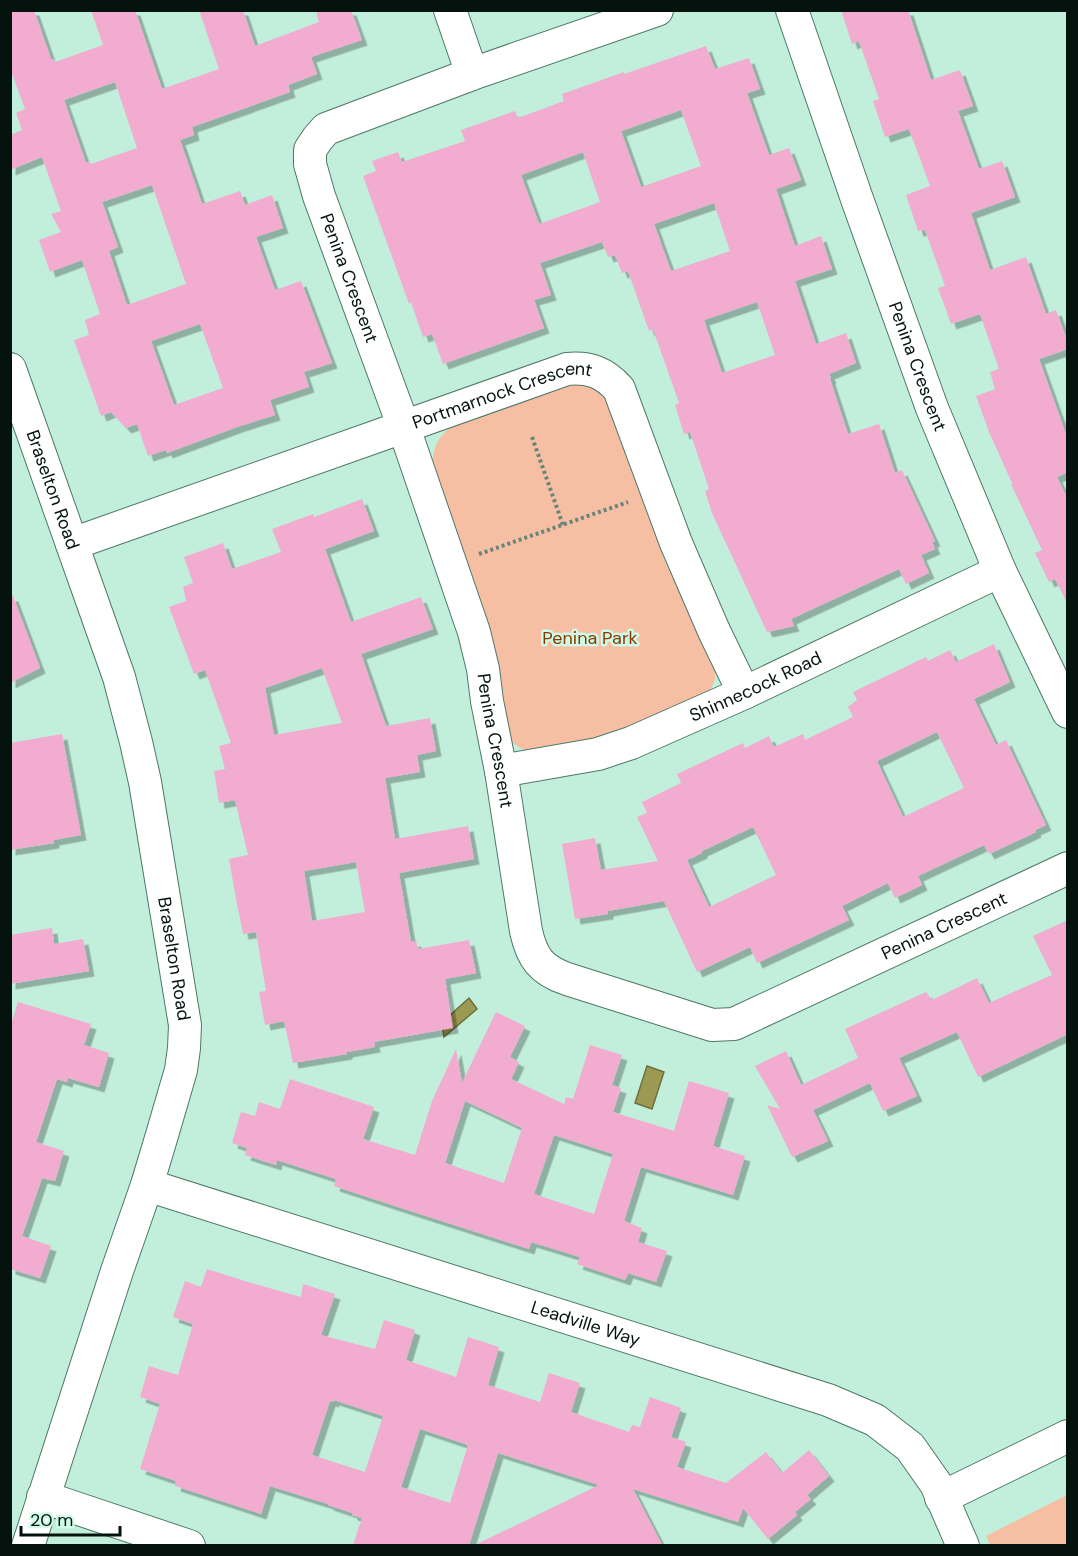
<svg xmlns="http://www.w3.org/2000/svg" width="1078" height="1556" font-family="'DM Sans',sans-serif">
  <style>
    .green { fill: #f6bfa4 }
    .water { fill: #9c9953; stroke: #6e713e; stroke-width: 1.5 }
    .building { fill: #f1acd0; fill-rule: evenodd; filter: url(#shadow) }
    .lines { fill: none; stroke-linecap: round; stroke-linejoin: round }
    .minor-casing { stroke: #4e7766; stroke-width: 34 }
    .path { stroke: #678578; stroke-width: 4; stroke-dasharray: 3 3; stroke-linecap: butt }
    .minor { stroke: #fff; stroke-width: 32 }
    .labels { text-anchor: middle; stroke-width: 5; stroke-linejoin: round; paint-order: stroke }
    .street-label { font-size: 18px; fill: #04130d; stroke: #cffce8 }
    .park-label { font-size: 18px; fill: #873700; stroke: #cffce8 }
  </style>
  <defs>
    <filter id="shadow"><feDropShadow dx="5.5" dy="5.5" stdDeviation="0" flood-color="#0004"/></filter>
  </defs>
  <rect width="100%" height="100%" fill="#c2efdb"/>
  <g class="green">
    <path d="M580 381 603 392 609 402 664 559 712 659C718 674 716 683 706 695L617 736 533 752C522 750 515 746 508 737L433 471C431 448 438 435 458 422L567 384Z"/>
    <path d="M1067 1495V1545H990L986 1536Z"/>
  </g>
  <g class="water">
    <path d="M469 998 477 1009 444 1037 441 1018 449 1016Z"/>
    <path d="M647 1066 664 1072 652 1109 635 1103Z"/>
  </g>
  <g class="building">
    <path d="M10 10H34L51 59H53L55 62 103 45 91 10H135L162 89 219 69 199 10H243L255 46 319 22 316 10H351L362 40 311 57 317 74 288 85 290 92 192 127 194 135 180 140 202 204 240 191 245 205 272 195 283 228 256 237 275 290 301 281 332 363 304 372 309 387 270 400 275 415 237 427 167 453 166 450 148 456 137 424 126 428 111 412 101 416 74 340 89 335 85 320 100 314 82 260 50 272 39 240 61 232 51 214 61 211 42 157 10 170V135L22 130 16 113 25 109 10 68ZM115 82 137 148 91 164 90 161 86 163 64 100ZM152 185 186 284 127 305 109 251 118 247 102 202ZM200 324 223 388 174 405 151 341Z"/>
    <path d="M841 10H908L931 80 960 70 973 106 958 111 979 169 1002 161 1015 197 971 213 990 270 1026 257 1046 314 1056 310 1068 343V349L1039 359 1068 440V472L1057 477 1068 500V605L1055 579 1049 582 1035 553 1042 550 1011 484 1012 483 989 432 976 396 995 389 990 372 999 369 980 314 951 324 938 288 945 286 925 230 918 231 906 195 930 186 909 129 885 137 873 101 879 99 859 41 852 44Z"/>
    <path d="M706 46 715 69 749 58 760 89 747 93 769 155 789 148 801 180 776 189 795 246 821 236 832 269 795 281 816 344 846 333 856 363 829 374 831 378 830 379 848 434 879 424 895 473 902 470 935 541 932 542 935 549 921 555 929 573 906 584 899 569 791 619 794 626 767 632 712 513 705 491 709 489 690 432 684 434 675 405 679 403 653 329 649 331 628 271 622 273 615 255 608 257 602 242 540 263 551 295 534 300 544 328 443 364 432 334 423 337 411 302 409 304 363 176 376 171 372 161 398 152 402 162 465 141 461 130 515 111 518 118 564 101 562 94 624 72V74ZM681 110 701 166 641 187 621 131ZM583 152 600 202 539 224 521 175ZM714 203 730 251 671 271 654 224ZM757 302 775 355 722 373 704 320Z"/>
    <path d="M362 499 374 531 325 549 351 622 421 597 433 629 361 654 386 726 430 718 436 751 417 755 420 772 385 778 395 839 468 826 474 859 399 873 411 942 416 941 418 949 469 940 476 973 445 979 453 1028 374 1042 375 1047 347 1052V1054L293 1063 284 1021 265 1025 259 992 266 991 256 932 243 934 237 904 229 859 248 855 235 800 219 803 214 771 225 769 219 746 231 743 205 670 194 674 169 607 186 601 183 587 193 583 184 557 223 543 232 569 281 552 272 529 313 514 314 517ZM322 668 342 723 274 735 265 688ZM356 862 365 912 312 921 304 871Z"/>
    <path d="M10 596H13L40 668 10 683Z"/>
    <path d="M994 644 1010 682 974 699 996 745 1006 740 1046 825 1035 830 1036 832 989 854 984 845 918 876 922 885 895 898 888 883 842 906 849 920 757 963 750 947 697 972 664 901 608 911V914L575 919 562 844 595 838 601 870 658 861 637 817 647 813 642 802 681 783 677 774 743 743 745 748 769 736 774 747 803 734 805 740 853 717 848 707 857 700 853 692 926 657 928 661 950 650 956 662ZM937 732 964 788 903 817 877 761ZM753 827 776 875 709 907 687 860 702 853V851Z"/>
    <path d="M62 734 81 835 54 840V843L10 850V743Z"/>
    <path d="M1068 920V1034L978 1077 957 1032 899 1058 917 1096 883 1111 870 1083 813 1110 828 1141 792 1157 767 1105 780 1109 755 1066 786 1051 801 1085 858 1058 845 1029 926 992 932 1000 977 978 989 1003 1052 975 1033 936Z"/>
    <path d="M52 928 54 944 83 939 89 971 10 984V935Z"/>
    <path d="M18 1002 91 1024 84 1045 109 1053 99 1087 68 1078 67 1082 57 1079 36 1142 64 1151 55 1181 42 1178 22 1236 51 1246 40 1278 10 1269V1028Z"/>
    <path d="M496 1012 525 1026 510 1057 519 1062 511 1079 564 1104 566 1097 573 1099 590 1045 622 1055 612 1085 621 1088 613 1112 674 1131 689 1081 729 1093 713 1146 745 1156 733 1195 641 1167 624 1221 642 1228 638 1242 667 1251 656 1282 628 1273 625 1280 577 1264 580 1257 531 1242 529 1249 398 1207 334 1186 336 1179 277 1160 276 1165 245 1155 247 1148 232 1143 241 1112 255 1116 259 1102 280 1109 290 1079 374 1107 363 1139 415 1155 432 1101 456 1049 462 1083ZM465 1101 522 1128 504 1183 445 1163ZM554 1135 613 1154 594 1214 534 1194Z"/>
    <path d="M207 1269 248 1282 301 1297 303 1284 335 1294 321 1335 375 1349 384 1320 415 1330 406 1360 456 1377 468 1337 499 1347 488 1385 540 1402 549 1373 580 1383 571 1412 629 1432 632 1425 640 1427 650 1397 681 1408 671 1437 686 1442 677 1467 726 1483 766 1452 782 1473 809 1450 829 1476 807 1495 811 1499 795 1512 797 1515 768 1539 743 1508 738 1522 633 1489 662 1545H475L599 1485 498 1453 469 1545H353L362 1518 352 1515V1513L328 1505V1504L270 1486 261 1514 175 1486 176 1481 140 1469 160 1404 140 1397 149 1366 178 1375 193 1324 173 1317 185 1281 201 1287ZM334 1400 383 1416 365 1472 312 1455 330 1401 333 1402ZM420 1429 468 1445 450 1503 401 1487Z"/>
  </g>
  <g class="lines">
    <defs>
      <g id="minor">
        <path d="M450 10 472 74"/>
        <path id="s1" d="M657 10 472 74 326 129 318 138 310 150V164L319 196 403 425 474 632 483 669 487 701 501 771 526 931C532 958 541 970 567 979L712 1025 734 1024 1068 868"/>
        <path id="s2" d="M792 10 857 199 932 408 1000 571 1068 712"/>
        <path id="s3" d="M10 369 119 677 136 742 145 782 185 1025 184 1048 181 1070 162 1135 147 1185 117 1271 28 1546"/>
        <path id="s4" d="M72 544 567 369C589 367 604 372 619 389L676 543 714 631 744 693"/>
        <path id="s5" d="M501 771 598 754 631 743 744 693 1000 571"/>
        <path id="s6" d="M147 1185 828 1400 875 1420 910 1447 936 1484 963 1546"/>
        <path d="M43 1497 189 1546"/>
        <path d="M941 1498 1068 1436"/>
      </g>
    </defs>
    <use href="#minor" class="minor-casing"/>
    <g class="path">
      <path d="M532 437 563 525"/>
      <path d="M479 554 628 502"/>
    </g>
    <use href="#minor" class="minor"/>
  </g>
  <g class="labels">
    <g class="street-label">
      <text dy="6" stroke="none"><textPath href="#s1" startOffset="513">Penina Crescent</textPath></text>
      <text dy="6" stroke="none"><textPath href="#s2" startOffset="378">Penina Crescent</textPath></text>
      <text dy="6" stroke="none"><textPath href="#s4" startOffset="456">Portmarnock Crescent</textPath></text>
      <text dy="6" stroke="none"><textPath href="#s3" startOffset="128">Braselton Road</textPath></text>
      <text dy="6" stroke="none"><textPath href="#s5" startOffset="270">Shinnecock Road</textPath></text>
      <text dy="6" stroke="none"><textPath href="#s1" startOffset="999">Penina Crescent</textPath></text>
      <text dy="6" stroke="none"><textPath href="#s1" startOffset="1665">Penina Crescent</textPath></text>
      <text dy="6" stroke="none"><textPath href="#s3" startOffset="614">Braselton Road</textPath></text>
      <text dy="6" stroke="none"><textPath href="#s6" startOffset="460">Leadville Way</textPath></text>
    </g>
    <g class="park-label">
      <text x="590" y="644">Penina Park</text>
    </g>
  </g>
  <rect width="1078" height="1556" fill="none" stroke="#04130d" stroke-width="24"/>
  <path d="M21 1526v9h99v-9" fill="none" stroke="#04130d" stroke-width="3"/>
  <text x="30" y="1526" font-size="18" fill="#04130d" stroke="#cffce8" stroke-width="4.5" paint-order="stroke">20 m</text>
</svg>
